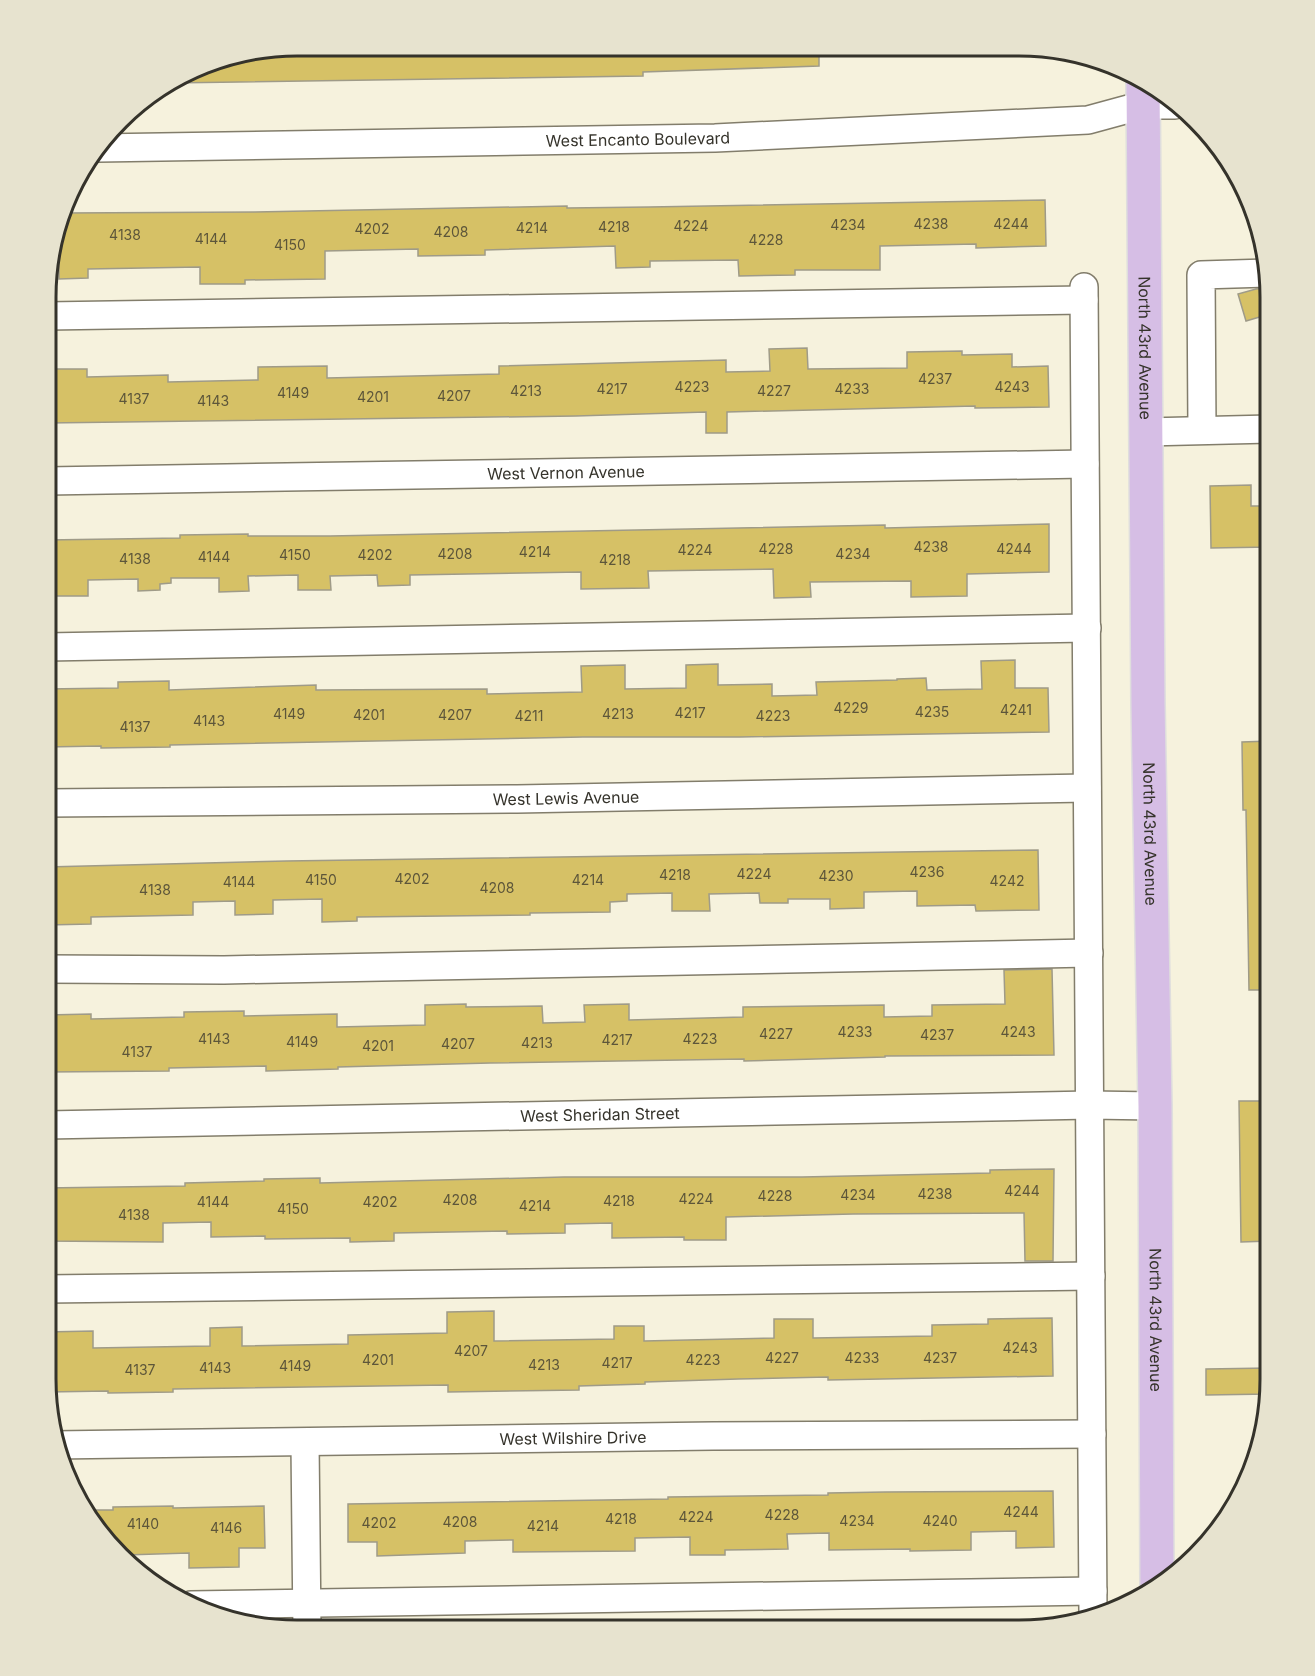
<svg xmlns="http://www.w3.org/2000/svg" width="1315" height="1676" font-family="Inter,sans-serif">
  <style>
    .building { fill: #d6c166; stroke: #9f9b88; stroke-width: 1.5 }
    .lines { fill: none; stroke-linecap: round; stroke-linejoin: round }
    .minor-casing { stroke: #827d6b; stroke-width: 30 }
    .major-casing { stroke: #dfdedd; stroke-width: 36 }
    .minor { stroke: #fff; stroke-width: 27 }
    .major { stroke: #d6bee5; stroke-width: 33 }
    .labels { text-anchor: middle; stroke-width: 5; stroke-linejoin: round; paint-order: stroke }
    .number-label { font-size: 14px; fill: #5d563a }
    .street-label { font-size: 16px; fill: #35332b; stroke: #f6f2dd }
    .rim { fill: none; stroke: #35332b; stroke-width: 3 }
  </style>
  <rect width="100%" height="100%" fill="#f6f2dd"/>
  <g class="building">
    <path d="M296 45 819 47V66L643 72V76L172 83 215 58Z"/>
    <path d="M1045 200 1046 246 976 248V244L880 246V270H795V275L739 276 738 260 650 261V267L616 268 615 246 485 250V255L418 256V249L325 251V279L245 280V284H200V267L88 269V278L59 279V256H49L64 213 255 212 567 206V208L649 207Z"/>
    <path d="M1269 288 1270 314 1246 321 1238 294 1256 289Z"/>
    <path d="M807 348 808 369 907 368V352L962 351V355L1012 354V367L1048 366 1049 407 975 408V406L727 412V433H706V412L576 416 47 423V369H87V377L168 375V382L258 380V367L327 366V378L499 374V366L726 360V372L770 371 769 349Z"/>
    <path d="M1251 485V506H1270V547L1211 548 1210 486Z"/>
    <path d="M1049 524V572L967 574V596L911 597V581L810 582 811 597 774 598 773 569 648 571 649 588 581 589V572L410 575V585L378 586 377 575 330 576 331 590H298V575L248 576 249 591 219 592V578H171V583L160 584V590L138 591V579L88 580V596H47V540L180 538V535L248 534V536H330L885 525V528Z"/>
    <path d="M1015 660V688H1048L1049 732 740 737H583L170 745V747L101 748V746L46 747V689L118 688V682L169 681V690L316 685V690L487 689V694L582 692 581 666 625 665V689L686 688V665L718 664V685L772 684V696L817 695 816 682 897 680V679L926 678 927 690 982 689 981 661Z"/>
    <path d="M1270 741V990H1249L1246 810H1243L1242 742Z"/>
    <path d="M1038 850 1039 910 976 911 975 905 917 906V891L864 892V908L830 909V899H788V903H760L759 893 709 894 710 911H672V893L627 894V901L610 902V912L530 913V915L357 917V921L322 922V899L273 900V914L235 915V901L193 902V915L91 917V924L46 925V867L286 861Z"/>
    <path d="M1052 969 1054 1055 885 1056V1057L744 1061V1059L490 1063 338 1067V1069L266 1071V1066L169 1068V1071L46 1072 47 1015 91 1014V1019L184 1017V1012L244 1011V1016L337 1014V1027L425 1025V1005L466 1004V1007L542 1006 543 1023 585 1022 584 1005 629 1004V1020L743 1017V1007L884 1005V1017L932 1016V1005L1005 1004 1004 970Z"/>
    <path d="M1239 1101H1270V1241L1241 1242Z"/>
    <path d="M1054 1169 1053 1261H1025L1024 1213 853 1214 726 1217V1240H684V1237L612 1238V1223L565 1224V1233L507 1234V1231L394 1233V1241L350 1242V1238L265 1239V1236L211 1237V1222L163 1223V1242L45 1241V1188L185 1186V1183L264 1181V1179L320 1178V1183L564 1177H802L990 1173V1170Z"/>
    <path d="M494 1311V1341L614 1339V1326H644V1341L774 1338V1319H813V1338L932 1336V1325L988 1324V1319L1052 1318 1053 1376 828 1380V1377L738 1379 645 1382V1384L579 1386V1390L448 1392V1385L173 1389V1392L108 1393V1391L47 1392 45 1332 93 1331V1348L210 1346V1328L242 1327V1346L348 1344V1335L447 1333V1312Z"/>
    <path d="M1269 1368V1394L1206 1395V1369Z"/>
    <path d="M1053 1491 1054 1547 1016 1548V1531L971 1532V1550L910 1551V1549L829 1550V1533L787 1534 788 1549 725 1550V1555H690V1537L635 1538V1551L513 1552V1540L465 1541V1553L377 1556V1542H348V1504L668 1499V1497L828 1495V1493L885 1492Z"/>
    <path d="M173 1506V1508L264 1506 265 1548H239V1567L189 1568V1553L125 1555 83 1510H113V1507Z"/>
  </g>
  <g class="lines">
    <defs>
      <g id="minor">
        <path id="s1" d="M98 148 715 138 1088 120 1143 105H1175"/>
        <path d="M1084 287 1093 1613"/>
        <path d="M47 316 1084 300"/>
        <path d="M1202 430 1201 275 1267 273"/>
        <path d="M1146 432 1270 429"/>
        <path id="s2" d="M47 481 1085 464"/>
        <path d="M46 647 1087 628"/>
        <path id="s3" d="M46 803 517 799 1087 788"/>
        <path d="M46 969 224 970 1089 953"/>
        <path id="s4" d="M46 1125 1090 1105 1155 1106"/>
        <path d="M45 1289 1091 1276"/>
        <path d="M305 1443 307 1630"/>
        <path id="s5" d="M54 1445 713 1436 1092 1434"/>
        <path d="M191 1605 1093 1591"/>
      </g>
      <g id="major">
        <path id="s6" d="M1143 82 1148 704 1155 1106 1157 1586"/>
      </g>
    </defs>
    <use href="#minor" class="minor-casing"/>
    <use href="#major" class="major-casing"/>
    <use href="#minor" class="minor"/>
    <use href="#major" class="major"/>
  </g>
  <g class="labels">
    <g class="number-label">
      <text x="931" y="229">4238</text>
      <text x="1011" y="229">4244</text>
      <text x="848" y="230">4234</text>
      <text x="691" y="231">4224</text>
      <text x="614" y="232">4218</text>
      <text x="532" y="233">4214</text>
      <text x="372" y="234">4202</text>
      <text x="451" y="237">4208</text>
      <text x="125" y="240">4138</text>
      <text x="211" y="244">4144</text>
      <text x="766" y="245">4228</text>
      <text x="290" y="250">4150</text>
      <text x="935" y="384">4237</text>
      <text x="692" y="392">4223</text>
      <text x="1012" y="392">4243</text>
      <text x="612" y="394">4217</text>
      <text x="852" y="394">4233</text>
      <text x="526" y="396">4213</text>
      <text x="774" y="396">4227</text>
      <text x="293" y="398">4149</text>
      <text x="454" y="401">4207</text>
      <text x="373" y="402">4201</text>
      <text x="134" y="404">4137</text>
      <text x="213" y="406">4143</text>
      <text x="931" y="552">4238</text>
      <text x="776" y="554">4228</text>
      <text x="1014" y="554">4244</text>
      <text x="695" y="555">4224</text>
      <text x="535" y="557">4214</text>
      <text x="455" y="559">4208</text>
      <text x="853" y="559">4234</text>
      <text x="295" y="560">4150</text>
      <text x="375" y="560">4202</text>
      <text x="214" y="562">4144</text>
      <text x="135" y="564">4138</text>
      <text x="615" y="565">4218</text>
      <text x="851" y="713">4229</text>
      <text x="1016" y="715">4241</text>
      <text x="932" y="717">4235</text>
      <text x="690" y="718">4217</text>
      <text x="289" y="719">4149</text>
      <text x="618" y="719">4213</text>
      <text x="369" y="720">4201</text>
      <text x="455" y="720">4207</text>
      <text x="529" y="721">4211</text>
      <text x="773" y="721">4223</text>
      <text x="209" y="726">4143</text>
      <text x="135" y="732">4137</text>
      <text x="927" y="877">4236</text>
      <text x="754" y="879">4224</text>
      <text x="675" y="880">4218</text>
      <text x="836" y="881">4230</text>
      <text x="412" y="884">4202</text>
      <text x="321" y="885">4150</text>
      <text x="588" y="885">4214</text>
      <text x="1007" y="886">4242</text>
      <text x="239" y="887">4144</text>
      <text x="497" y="893">4208</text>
      <text x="155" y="895">4138</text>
      <text x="855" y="1037">4233</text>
      <text x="1018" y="1037">4243</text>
      <text x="776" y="1039">4227</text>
      <text x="937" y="1040">4237</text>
      <text x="214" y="1044">4143</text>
      <text x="700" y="1044">4223</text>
      <text x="617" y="1045">4217</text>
      <text x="302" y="1047">4149</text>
      <text x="537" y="1048">4213</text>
      <text x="458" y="1049">4207</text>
      <text x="378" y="1051">4201</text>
      <text x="137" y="1057">4137</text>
      <text x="1022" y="1196">4244</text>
      <text x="935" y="1199">4238</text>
      <text x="858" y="1200">4234</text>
      <text x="775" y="1201">4228</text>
      <text x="696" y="1204">4224</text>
      <text x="460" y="1205">4208</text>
      <text x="619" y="1206">4218</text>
      <text x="213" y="1207">4144</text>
      <text x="380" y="1207">4202</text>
      <text x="535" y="1211">4214</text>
      <text x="293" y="1214">4150</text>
      <text x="134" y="1220">4138</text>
      <text x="1020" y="1353">4243</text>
      <text x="471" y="1356">4207</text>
      <text x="782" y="1363">4227</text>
      <text x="862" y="1363">4233</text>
      <text x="940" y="1363">4237</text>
      <text x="378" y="1365">4201</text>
      <text x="703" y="1365">4223</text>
      <text x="617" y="1368">4217</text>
      <text x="544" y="1370">4213</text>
      <text x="295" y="1371">4149</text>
      <text x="215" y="1373">4143</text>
      <text x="140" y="1375">4137</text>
      <text x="1021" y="1517">4244</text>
      <text x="782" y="1520">4228</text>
      <text x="696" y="1522">4224</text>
      <text x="621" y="1524">4218</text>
      <text x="857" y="1526">4234</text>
      <text x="940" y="1526">4240</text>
      <text x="460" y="1527">4208</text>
      <text x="379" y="1528">4202</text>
      <text x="143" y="1529">4140</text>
      <text x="543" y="1531">4214</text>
      <text x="226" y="1533">4146</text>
    </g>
    <g class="street-label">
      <text dy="6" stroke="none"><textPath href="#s1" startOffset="540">West Encanto Boulevard</textPath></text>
      <text dy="6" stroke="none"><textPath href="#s6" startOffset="266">North 43rd Avenue</textPath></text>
      <text dy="6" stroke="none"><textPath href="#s2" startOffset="519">West Vernon Avenue</textPath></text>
      <text dy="6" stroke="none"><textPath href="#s3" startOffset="520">West Lewis Avenue</textPath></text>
      <text dy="6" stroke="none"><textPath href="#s6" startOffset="752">North 43rd Avenue</textPath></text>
      <text dy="6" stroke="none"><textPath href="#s4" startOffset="554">West Sheridan Street</textPath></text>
      <text dy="6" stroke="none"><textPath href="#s6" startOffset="1238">North 43rd Avenue</textPath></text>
      <text dy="6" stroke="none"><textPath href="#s5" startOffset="519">West Wilshire Drive</textPath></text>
    </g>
  </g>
  <path d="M0 0H1315V1676H0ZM297 56H1019A241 241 0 0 1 1260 297V1379A241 241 0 0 1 1019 1620H297A241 241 0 0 1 56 1379V297A241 241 0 0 1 297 56Z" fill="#e7e3cf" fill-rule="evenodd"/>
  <path class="rim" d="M297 56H1019A241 241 0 0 1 1260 297V1379A241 241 0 0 1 1019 1620H297A241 241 0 0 1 56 1379V297A241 241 0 0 1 297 56Z"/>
</svg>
